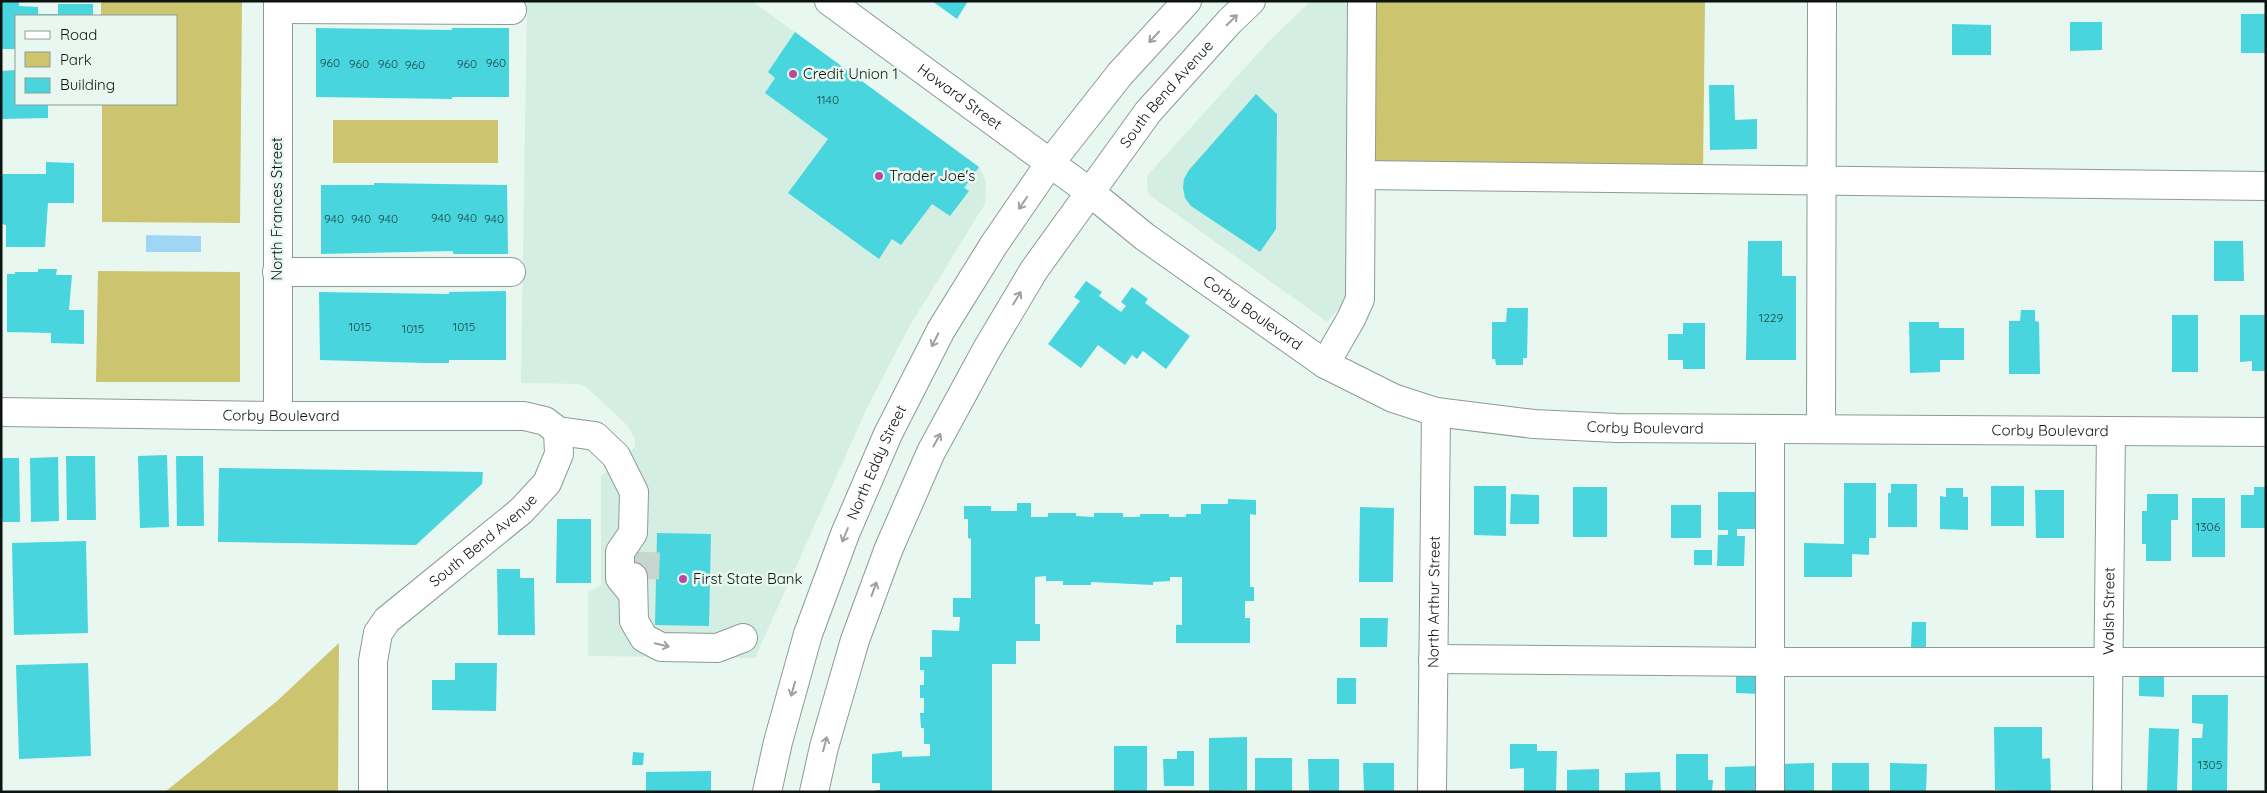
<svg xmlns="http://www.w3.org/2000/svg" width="2267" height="793" font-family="Quicksand,sans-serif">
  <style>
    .built { fill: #d5eee3 }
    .green { fill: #cdc46f }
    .water { fill: #a0d6f5 }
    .building { fill: #49d5dd }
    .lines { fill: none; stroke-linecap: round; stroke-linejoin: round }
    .minor-tunnel { stroke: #c7d6cf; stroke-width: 28; stroke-dasharray: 28 14; stroke-linecap: butt }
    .minor-casing { stroke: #8c9b95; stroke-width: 30 }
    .major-casing { stroke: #8c9b95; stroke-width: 30 }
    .minor { stroke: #fff; stroke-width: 28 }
    .major { stroke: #fff; stroke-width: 28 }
    .oneway { stroke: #9ea19f }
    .poi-dot { fill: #b449aa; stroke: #e8f8f1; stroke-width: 2 }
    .labels { text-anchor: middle; stroke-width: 5; stroke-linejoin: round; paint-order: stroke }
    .number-label { font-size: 12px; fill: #1c4443 }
    .poi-label { font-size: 15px; fill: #0d1310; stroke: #e8f8f1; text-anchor: start }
    .street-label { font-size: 15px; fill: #0d1310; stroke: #e8f8f1 }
  </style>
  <rect width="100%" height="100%" fill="#e8f8f1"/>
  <g class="built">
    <path d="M527 1H752L979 167 986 181 985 204 909 327 867 408 755 658 588 656V592L601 586V476L635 447V439L627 425 585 386 578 384 521 383Z"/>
    <path d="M1311 1H1346L1350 7 1346 301 1327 322 1148 194 1147 176 1270 40Z"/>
  </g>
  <g class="green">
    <path d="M101 1H242L240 223 102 222V104H176V16H101Z"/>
    <path d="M1366 1H1705L1703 174 1367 165Z"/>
    <rect x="333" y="120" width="165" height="43"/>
    <path d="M98 271 240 272V382H96Z"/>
    <path d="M339 643 338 792H165L277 701Z"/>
  </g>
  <path class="water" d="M146 235 201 236V252H146Z"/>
  <g class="building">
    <path d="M1 1H19V6L38 7V14H58V4H93V16H16V49H1Z"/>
    <path d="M932 1H968L957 19Z"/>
    <rect x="2241" y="14" width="25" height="39"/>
    <path d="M2070 22H2102V50L2070 51Z"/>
    <path d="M1952 24 1991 25V55H1952Z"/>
    <path d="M316 28 452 30V28H509V97H452V99L316 97Z"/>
    <path d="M795 32 979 167 964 188 969 191 950 216 932 204 901 245 892 239 879 259 788 193 828 139 765 93 775 78 768 72Z"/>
    <path d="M16 70V104H48V118L1 119V71Z"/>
    <path d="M1709 85H1734L1735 120 1757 119V149L1710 150Z"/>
    <path d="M1256 94 1277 114 1276 229 1260 252 1191 206 1185 198 1183 188 1184 179 1189 170Z"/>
    <path d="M46 162 74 163V203H48L45 247H6V225L1 224V174H46Z"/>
    <path d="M374 183 507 185 508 254H453V251L321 254V185H374Z"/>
    <path d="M1748 241H1782V276H1796V360H1746Z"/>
    <path d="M2214 241H2243L2244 281H2214Z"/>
    <path d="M38 269H57L56 275H72L69 310H84V344L51 343V333L7 332V274H15V272H38Z"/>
    <path d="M1086 281 1102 292 1099 296 1121 312 1126 306 1121 302 1132 287 1148 299 1145 303 1190 336 1166 369 1143 351 1137 359 1132 355 1125 365 1098 345 1081 368 1048 344 1080 301 1074 297Z"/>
    <path d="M506 291V360H449V363H426L320 360 319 292 449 294V292Z"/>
    <path d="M1507 308H1528L1527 358H1523V365H1496L1495 359H1492V322H1506Z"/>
    <path d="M2021 310H2035V321L2039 322 2040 374H2009V321H2020Z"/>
    <rect x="2172" y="315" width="26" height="57"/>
    <path d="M2240 315H2266V371H2252V361L2240 362Z"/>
    <path d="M1909 322H1939V328H1964V360H1940V372L1910 373Z"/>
    <path d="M1683 323H1705V369H1683V360H1668V334H1683Z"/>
    <path d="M167 455 169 527 140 528 138 456Z"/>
    <path d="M66 456H95L96 520H67Z"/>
    <path d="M176 456H203L204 526H177Z"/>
    <path d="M58 457 59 521 31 522 30 458Z"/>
    <path d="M1 458H19L20 522H1Z"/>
    <path d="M219 468 483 472 482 484 416 545 218 542Z"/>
    <path d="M1844 483H1876V538H1869V555L1852 554V577H1804V543L1844 544Z"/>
    <path d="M1891 484H1917V527H1888V493H1891Z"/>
    <path d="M1474 486H1506V536L1474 535Z"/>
    <rect x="1991" y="486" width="33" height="40"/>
    <rect x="1573" y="487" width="34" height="50"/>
    <path d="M2254 487H2266V528H2241V495H2254Z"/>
    <path d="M1946 488H1963V497H1968V530L1940 529V496L1946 497Z"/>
    <path d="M2035 490H2064V538H2036Z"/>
    <path d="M1718 492H1757V529H1737V536H1745L1744 566H1717L1718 535H1728V530H1718Z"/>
    <path d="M1511 494 1539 495V524H1510Z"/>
    <path d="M2147 494H2178V520H2171V561H2146V544H2142V511H2147Z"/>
    <rect x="2192" y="498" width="33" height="59"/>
    <path d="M1228 499 1256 500V515L1250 514V587H1254V601H1245V618H1250V643H1176V625H1182V577H1170V581L1153 582V585L1091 582V585H1063V581H1046V576L1035 577V624H1040V641H1016V664H992V792H876V790H880V783H872V754L902 751V757L930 756V744H924V728H921L920 713H924V698H920V685H924V670H920V657H932V630L959 631 960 617H953V598H971V539L968 538V519H964V506H991V511H1017V503H1031V517H1048V513H1076V516L1094 517V513H1123V517H1140V514H1169V517H1186V514H1201V504H1228Z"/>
    <rect x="1671" y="505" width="30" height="33"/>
    <path d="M1360 507 1394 508 1393 582H1359Z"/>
    <path d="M557 519H591V583H556Z"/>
    <path d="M657 533 711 534 709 626 655 625Z"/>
    <path d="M86 541 88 633 14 635 12 543Z"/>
    <rect x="1694" y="550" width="18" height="15"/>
    <path d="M497 569H520V578H534L535 635H498Z"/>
    <path d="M1360 618H1388L1387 647H1360Z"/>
    <path d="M1912 622H1926V647H1911Z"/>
    <path d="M88 663 91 756 19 759 16 665Z"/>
    <path d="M455 663H497L496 711 432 710V680H455Z"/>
    <path d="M2139 671 2164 672V697L2139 696Z"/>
    <path d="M1736 673H1760V694L1736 693Z"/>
    <rect x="1337" y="678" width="19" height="26"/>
    <path d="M2192 695H2228L2227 792H2192V738H2202L2203 724 2192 723Z"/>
    <path d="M1994 727H2042V759L2050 758 2051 792 1995 790Z"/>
    <path d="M2149 728 2179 729 2177 792H2147Z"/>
    <path d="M1247 737V790L1209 791V738Z"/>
    <path d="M1510 744H1537V751H1557L1556 792H1524V768L1510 769Z"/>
    <rect x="1114" y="746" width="33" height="46"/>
    <path d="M1177 751H1194V786H1164L1163 759H1177Z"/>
    <path d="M633 752 644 753 643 765H632Z"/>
    <path d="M1676 754H1708V780H1713L1712 792H1676Z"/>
    <rect x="1255" y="758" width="37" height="34"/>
    <path d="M1308 759H1339V792H1309Z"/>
    <path d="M1363 763H1394V792H1364Z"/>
    <path d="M1814 763V792H1777V764Z"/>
    <rect x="1832" y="763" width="37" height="29"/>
    <path d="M1890 763 1927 764 1926 792H1890Z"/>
    <path d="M1758 766V792H1725V767Z"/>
    <path d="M1599 769V792H1567V770Z"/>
    <path d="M711 771V792H646V772Z"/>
    <path d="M1660 772 1661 792H1625V773Z"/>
  </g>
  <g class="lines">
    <path class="minor-tunnel" d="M645 579 646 552"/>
    <defs>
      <g id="minor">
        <path id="s1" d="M829 1 1091 193 1145 237 1325 364 1393 398 1436 412 1534 424 1616 428 2266 432"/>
        <path d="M278 9 512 10"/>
        <path d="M1361 175 2266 186"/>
        <path d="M277 272H511"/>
        <path d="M1325 364 1351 319 1360 299 1362 1"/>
        <path id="s2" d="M1 412 278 416H524L545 421 558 431 595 436 616 456 634 492 633 533 620 552V578L633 594"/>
        <path d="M278 416V1"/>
        <path d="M1821 429 1822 1"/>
        <path d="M633 577 634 621 644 638 661 647 717 648 743 638"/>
        <path d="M1433 659 1771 662H2266"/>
        <path id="s3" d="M373 792V661L378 633 387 620 521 511 547 483 559 454 558 431"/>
        <path id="s4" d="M1432 792 1436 412"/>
        <path d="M1770 792V429"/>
        <path id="s5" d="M2107 792 2111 431"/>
      </g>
      <g id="major">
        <path id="s6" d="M767 792 778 742 808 634 845 534 888 434 941 330 993 246 1050 163 1120 74 1187 1"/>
        <path id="s7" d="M814 792 824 747 855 640 889 548 931 452 987 349 1034 270 1148 112 1230 21 1251 1"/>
      </g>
    </defs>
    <use href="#minor" class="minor-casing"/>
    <use href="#major" class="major-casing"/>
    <use href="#minor" class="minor"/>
    <use href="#major" class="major"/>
  </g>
  <defs><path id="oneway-shaft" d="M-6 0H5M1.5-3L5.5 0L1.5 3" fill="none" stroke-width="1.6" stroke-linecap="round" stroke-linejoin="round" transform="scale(1.25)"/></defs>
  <g class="oneway">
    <use href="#oneway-shaft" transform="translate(1232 20) rotate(-45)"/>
    <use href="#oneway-shaft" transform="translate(1154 37) rotate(133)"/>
    <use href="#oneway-shaft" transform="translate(1023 203) rotate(124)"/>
    <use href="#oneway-shaft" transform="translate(1017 298) rotate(-59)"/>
    <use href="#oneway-shaft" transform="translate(935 340) rotate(117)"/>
    <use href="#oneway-shaft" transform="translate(937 440) rotate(-61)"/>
    <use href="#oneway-shaft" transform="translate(845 535) rotate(112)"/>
    <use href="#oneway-shaft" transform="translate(874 589) rotate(-70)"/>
    <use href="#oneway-shaft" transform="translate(662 645) rotate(14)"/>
    <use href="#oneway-shaft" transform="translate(793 689) rotate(106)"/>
    <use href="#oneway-shaft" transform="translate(825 744) rotate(-75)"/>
  </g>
  <g class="poi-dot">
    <circle cx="793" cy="74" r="5"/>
    <circle cx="879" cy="176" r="5"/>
    <circle cx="683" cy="579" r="5"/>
  </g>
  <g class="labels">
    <g class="number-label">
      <text x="330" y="67">960</text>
      <text x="496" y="67">960</text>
      <text x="359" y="68">960</text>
      <text x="388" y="68">960</text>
      <text x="467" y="68">960</text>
      <text x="415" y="69">960</text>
      <text x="828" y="104">1140</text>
      <text x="441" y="222">940</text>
      <text x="467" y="222">940</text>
      <text x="334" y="223">940</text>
      <text x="361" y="223">940</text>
      <text x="388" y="223">940</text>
      <text x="494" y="223">940</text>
      <text x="1771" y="322">1229</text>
      <text x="360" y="331">1015</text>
      <text x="464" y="331">1015</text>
      <text x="413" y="333">1015</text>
      <text x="2208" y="531">1306</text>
      <text x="2210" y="769">1305</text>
    </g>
    <g class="poi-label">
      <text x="803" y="79">Credit Union 1</text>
      <text x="889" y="181">Trader Joe's</text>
      <text x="693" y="584">First State Bank</text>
    </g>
    <g class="street-label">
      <text dy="5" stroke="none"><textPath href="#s7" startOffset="790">South Bend Avenue</textPath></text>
      <text dy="5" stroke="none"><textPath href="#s1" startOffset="162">Howard Street</textPath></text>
      <text transform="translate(277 209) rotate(-90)" y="5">North Frances Street</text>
      <text dy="5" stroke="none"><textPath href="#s1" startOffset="526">Corby Boulevard</textPath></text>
      <text dy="5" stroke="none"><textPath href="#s2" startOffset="280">Corby Boulevard</textPath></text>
      <text dy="5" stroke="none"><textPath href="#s1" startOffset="946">Corby Boulevard</textPath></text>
      <text dy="5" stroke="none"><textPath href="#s1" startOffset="1351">Corby Boulevard</textPath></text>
      <text dy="5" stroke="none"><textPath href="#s6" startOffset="348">North Eddy Street</textPath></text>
      <text dy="5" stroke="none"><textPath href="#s3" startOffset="300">South Bend Avenue</textPath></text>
      <text dy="5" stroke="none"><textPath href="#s4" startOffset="190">North Arthur Street</textPath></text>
      <text dy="5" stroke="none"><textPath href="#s5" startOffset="181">Walsh Street</textPath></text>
    </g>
  </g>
  <rect width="2267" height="793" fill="none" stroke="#0d1310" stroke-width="5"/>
  <rect x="15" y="15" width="162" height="90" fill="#e8f8f1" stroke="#909c97"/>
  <rect x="25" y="31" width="25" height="8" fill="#ffffff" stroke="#909c97"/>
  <text x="60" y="40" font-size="15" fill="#0d1310">Road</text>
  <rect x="25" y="52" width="25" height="15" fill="#cdc46f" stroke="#909c97"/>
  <text x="60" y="65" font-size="15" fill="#0d1310">Park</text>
  <rect x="25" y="78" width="25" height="15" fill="#49d5dd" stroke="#909c97"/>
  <text x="60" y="90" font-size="15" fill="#0d1310">Building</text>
</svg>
